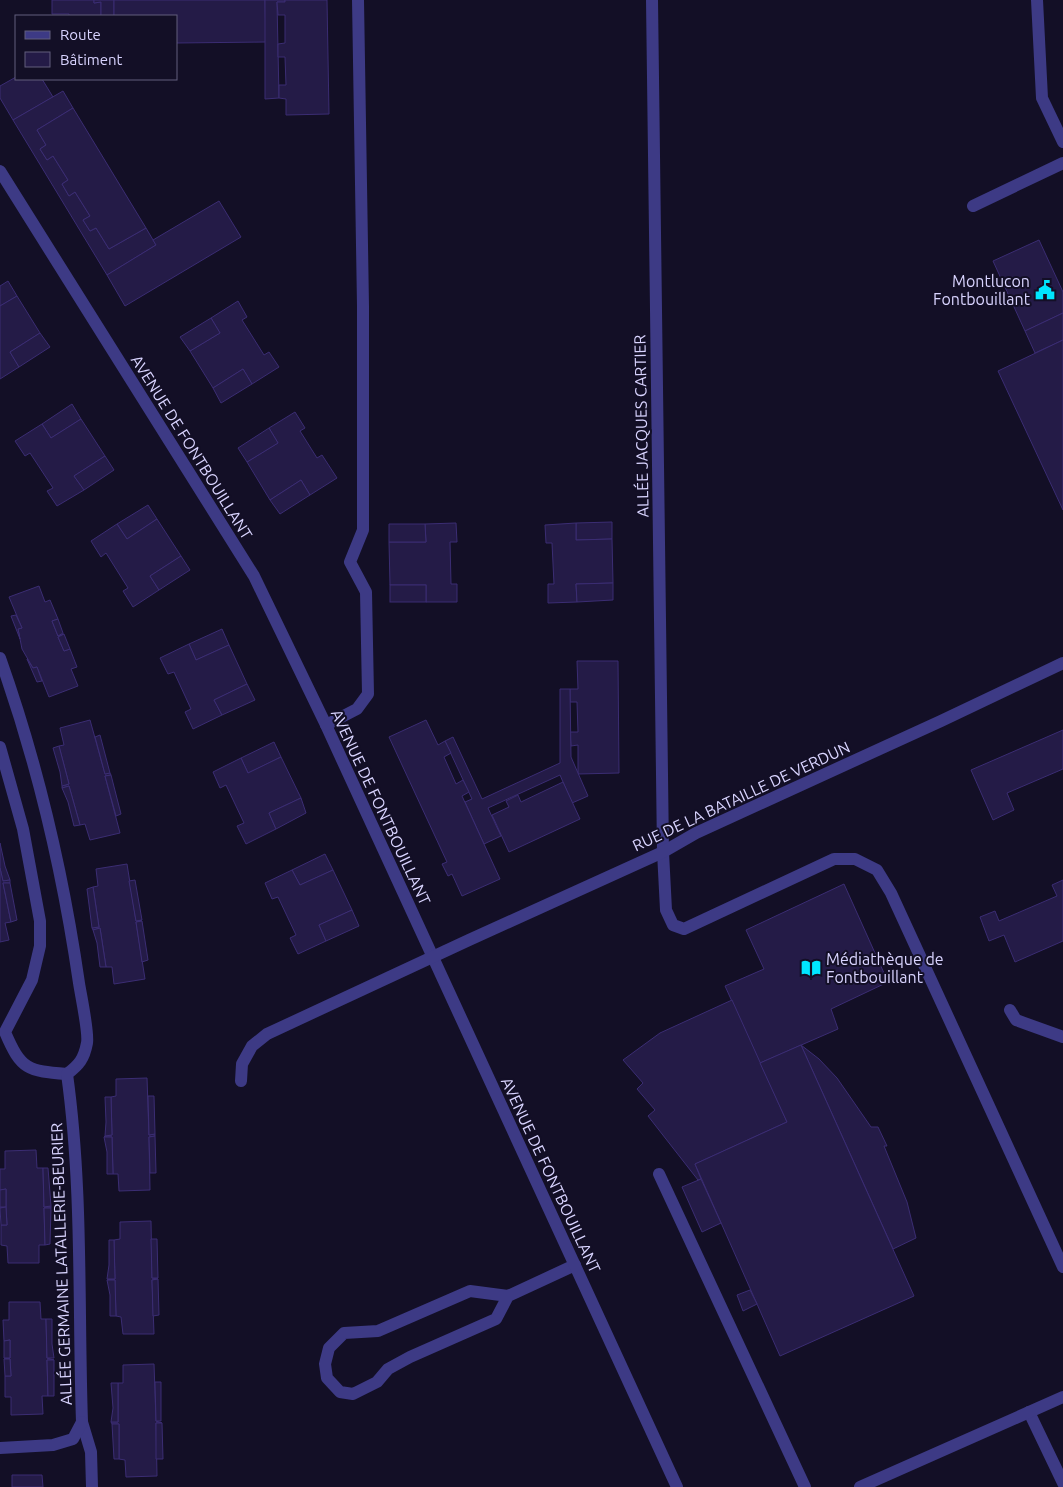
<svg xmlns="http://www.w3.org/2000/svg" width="1063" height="1487" font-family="Ubuntu,sans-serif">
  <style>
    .building { fill: #241b47; stroke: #3b2d73 }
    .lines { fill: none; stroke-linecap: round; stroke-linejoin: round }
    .lane { stroke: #3d3a85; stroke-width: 12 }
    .street { stroke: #3d3a85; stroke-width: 12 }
    .labels { text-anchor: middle; stroke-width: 4; stroke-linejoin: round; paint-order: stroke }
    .poi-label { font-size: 16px; fill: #d9d4ff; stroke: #130f26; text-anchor: end }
    .street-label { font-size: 16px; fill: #d9d4ff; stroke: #130f26 }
  </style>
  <rect width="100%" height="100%" fill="#130f26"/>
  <g class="building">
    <path d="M52 0H94V3L101 2V16H69V14H52Z"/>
    <path d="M94 0H124H114V16H94H101V2L94 3Z"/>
    <path d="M114 0H265L266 42 176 43V16H114Z"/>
    <path d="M265 0H285V2H277L279 98 265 99Z"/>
    <path d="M285 0H327L329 114 286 115V99L279 98V85H286L285 57H278V44L285 43V15H278L277 2H285Z"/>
    <path d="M16 77V79H42L53 97 13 120 0 98V86Z"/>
    <path d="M63 91 73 108 37 130 46 145 40 149 47 160 53 156 68 180 62 184 69 196 75 192 90 216 83 220 90 231 96 228 109 249 146 228 156 245 107 275 13 120Z"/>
    <path d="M73 108 146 228 109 249 96 228 90 231 83 220 90 216 75 192 69 196 62 184 68 180 53 156 47 160 40 149 46 145 37 130Z"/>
    <path d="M219 201 241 237 125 306 107 275 156 245 153 240Z"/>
    <path d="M1039 240 1063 292V313L1025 331 993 261Z"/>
    <path d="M8 281 17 296 0 306V286Z"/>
    <path d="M17 296 40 333 10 352 19 367 0 379V306Z"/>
    <path d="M238 301 247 317 242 320 264 355 269 352 279 367 252 384 243 369 213 388 190 351 220 333 211 318Z"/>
    <path d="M1063 313V340L1035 353 1025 331Z"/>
    <path d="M211 318 220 333 190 351 180 337Z"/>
    <path d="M40 333 50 347 19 367 10 352Z"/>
    <path d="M1063 340V510L998 371Z"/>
    <path d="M243 369 252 384 221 403 213 388Z"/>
    <path d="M72 404 81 419 51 438 42 424Z"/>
    <path d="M295 412 305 428 300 431 317 458 322 455 337 478 310 495 301 480 270 500 247 462 278 443 269 428Z"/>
    <path d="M81 419 105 456 74 476 84 490 57 506 47 491 53 488 30 453 25 456 15 441 42 424 51 438Z"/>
    <path d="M269 428 278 443 247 462 238 448Z"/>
    <path d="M105 456 114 470 84 490 74 476Z"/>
    <path d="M301 480 310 495 280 514 270 500Z"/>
    <path d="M148 505 157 519 127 539 117 524Z"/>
    <path d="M157 519 181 556 150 576 159 590 133 607 123 591 128 588 106 553 101 557 91 541 117 524 127 539Z"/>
    <path d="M612 522V539L576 540V523Z"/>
    <path d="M456 523 457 542H450L451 584H457V602H426V585H390L389 542H426L425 524Z"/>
    <path d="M576 523V540L612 539 613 583 576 584 577 602 548 603V584H554L552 543H546L545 525Z"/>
    <path d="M389 524H425L426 542H389Z"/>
    <path d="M181 556 190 570 159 590 150 576Z"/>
    <path d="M613 583V600L577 602 576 584Z"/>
    <rect x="390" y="585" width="36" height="17"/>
    <path d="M39 586 45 602 50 600 58 619 52 621 58 636 64 634 58 637 64 651 70 649 77 667 71 669 78 686 49 697 37 667 33 668 22 649 18 629 22 628 9 597Z"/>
    <path d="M16 615 22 628 18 629 20 639 11 616Z"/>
    <path d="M58 619 63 633 58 636 52 621Z"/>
    <path d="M222 629 229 645 196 660 189 644Z"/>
    <path d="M64 634 70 649 64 651 58 637Z"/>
    <path d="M189 644 196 660 229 645 247 684 214 700 222 715 193 729 185 712 191 709 174 672 168 674 160 658Z"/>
    <path d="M27 659 33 668 37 667 42 681 37 682Z"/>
    <path d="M577 661H618L619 773 578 774V745L571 746 570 732H578L577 702H570V689H578Z"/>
    <path d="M247 684 255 700 222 715 214 700Z"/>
    <path d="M560 689H570L571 757 588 796 572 803 560 775 488 808 501 836 484 844 465 802 472 799 445 741 453 737 482 799 560 763Z"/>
    <path d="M90 720 105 774 110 773 111 775 105 776 120 833 90 840 85 824 80 825 69 786 62 788V786L69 784 59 746 64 745 60 728Z"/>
    <path d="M426 720 438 745 445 741 451 753 444 757 456 784 463 780 469 792 462 796 500 879 462 896 452 874 448 876 442 864 447 862 389 737Z"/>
    <path d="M1063 730V769L1007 793 1014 810 993 820 971 770Z"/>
    <path d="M100 735 110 773 105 774 95 737Z"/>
    <path d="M274 742 281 757 248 773 241 758Z"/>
    <path d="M59 746 69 784 62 786 60 772 53 748Z"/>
    <path d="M281 757 301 798 269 813 276 829 246 844 237 826 244 823 226 785 220 788 213 772 241 758 248 773Z"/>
    <path d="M111 775 121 814 116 816 105 776Z"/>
    <path d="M563 782 580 819 509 852 492 815 509 807 506 801 518 795 521 802Z"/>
    <path d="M69 786 80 825 74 826 68 802 62 788Z"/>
    <path d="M301 798 306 813 276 829 269 813Z"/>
    <path d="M0 843 5 866 10 880 3 881 0 868Z"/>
    <path d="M325 854 333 870 300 885 292 870Z"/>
    <path d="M127 864 136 921 142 920 136 922 145 979 114 984 112 967H106L100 928 93 930 92 928 99 927 93 887 98 886 96 869Z"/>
    <path d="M0 868 3 881 10 880V883H3L11 922 5 923 9 940 0 942Z"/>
    <path d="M292 870 300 885 333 870 352 910 319 925 326 941 298 954 290 938 296 935 278 897 272 899 265 883Z"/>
    <path d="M135 880 142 920 136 921 129 881Z"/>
    <path d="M1063 880V941L1015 962 1004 935 989 941 980 917 995 911 999 921 1057 896 1052 885Z"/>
    <path d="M3 883H10L17 920 11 922Z"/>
    <path d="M844 884 888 982 831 1009 838 1029 760 1063 725 986 764 969 746 930Z"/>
    <path d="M93 887 99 927 92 928 87 889Z"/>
    <path d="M352 910 359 926 326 941 319 925Z"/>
    <path d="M142 921 148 960 142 962 136 922Z"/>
    <path d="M100 928 106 967H100L97 943 93 930Z"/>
    <path d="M732 1000 787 1122 695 1164 701 1179 698 1180 648 1116 655 1110 637 1089 643 1083 623 1060 660 1033Z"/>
    <path d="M801 1045 819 1059 837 1078 871 1127H878L887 1146H884L907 1202 916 1238 893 1249Z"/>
    <path d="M801 1045 914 1296 780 1356 695 1164 787 1122 760 1063Z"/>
    <path d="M147 1078 149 1135 155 1134V1136L149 1137 150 1190 119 1191 118 1174H113L112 1137H104L105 1136 112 1135 111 1097 116 1096V1079Z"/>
    <path d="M148 1096H154L155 1134 149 1135Z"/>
    <path d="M105 1097H111L112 1135 105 1136 106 1122Z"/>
    <path d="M155 1136 156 1173H150L149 1137Z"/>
    <path d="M104 1137H112L113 1174H107V1152Z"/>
    <path d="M36 1150 37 1168H43L44 1207 51 1206V1208H44L45 1245H39V1263H8L7 1246 1 1245V1225H7L6 1207 0 1208 6 1207V1189L0 1190V1169H5V1151Z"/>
    <path d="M43 1168H48L51 1206 44 1207Z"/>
    <path d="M701 1179 721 1223 702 1232 682 1187Z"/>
    <path d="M6 1189V1207H0V1190Z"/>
    <path d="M6 1207 7 1225H1L0 1208Z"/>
    <path d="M44 1208H51L50 1244 45 1245Z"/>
    <path d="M151 1221 152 1278 158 1279 152 1280 154 1334H123L121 1317 116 1316 115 1280 107 1279H115L114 1240 120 1239V1222Z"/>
    <path d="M151 1239H157L158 1278H152Z"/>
    <path d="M109 1240H114L115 1279H107L109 1265Z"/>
    <path d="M158 1279 159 1315 153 1316 152 1280Z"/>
    <path d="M107 1280H115L116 1316H110V1295Z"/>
    <path d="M750 1290 757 1304 743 1311 737 1295Z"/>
    <path d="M9 1302H40L41 1319H46L47 1358 54 1360H47L48 1396H42L43 1414 11 1415V1397H5V1376H11L10 1359 4 1358H10V1340L4 1341 3 1320H9Z"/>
    <path d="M46 1319H52V1344L54 1358H47Z"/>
    <path d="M10 1340V1358H4V1341Z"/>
    <path d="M4 1359H10L11 1376H5Z"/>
    <path d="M47 1360H54V1396H48Z"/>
    <path d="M154 1364 156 1421 162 1423H156L157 1476 126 1477 125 1460 119 1459V1424H112L111 1422H118V1383H123V1365Z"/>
    <path d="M155 1382H161V1421H156Z"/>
    <path d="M111 1383H118V1422H111L113 1408Z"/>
    <path d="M156 1423H162L163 1459H156Z"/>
    <path d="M112 1424H119V1459H114Z"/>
    <path d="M12 1475H42L43 1487H12Z"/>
  </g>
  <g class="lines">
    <g class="lane">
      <path d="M973 206 1063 163"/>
      <path d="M659 1174 805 1487"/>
      <path d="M508 1296 496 1319 410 1357 388 1369 377 1382 353 1394 340 1392 327 1378 325 1364 329 1348 344 1333 378 1331 470 1291 508 1296 575 1265"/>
    </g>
    <g class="street">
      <path d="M652 0 663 852 666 910 673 925 684 929 834 859H855L877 870 891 893 1063 1267"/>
      <path d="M1037 0 1042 98 1063 142"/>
      <path d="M0 171 254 576 326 725 677 1487"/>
      <path d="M0 658C37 762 63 873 79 983 81 996 89 1033 87 1043 84 1059 79 1065 67 1074 28 1071 21 1070 5 1032L32 980 40 946V921L23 829 0 747"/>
      <path d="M326 725 357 709 368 694 366 592 350 562 363 530V306L358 0"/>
      <path d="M1010 1010 1016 1020 1063 1037"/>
      <path d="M67 1074C83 1189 78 1306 82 1422L91 1452 92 1487"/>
      <path d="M241 1081 242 1064 252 1046 267 1034 469 940 663 852 696 833 941 721 1063 663"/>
      <path d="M1029 1412 1063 1483"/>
      <path d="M0 1448 53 1445 73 1439 82 1422"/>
      <path d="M860 1487 1063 1397"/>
    </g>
  </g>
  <defs>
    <symbol id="civic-bare" viewBox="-9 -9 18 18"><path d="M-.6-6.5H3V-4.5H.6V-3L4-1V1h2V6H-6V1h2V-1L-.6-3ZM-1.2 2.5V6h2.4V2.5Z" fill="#00e5ff" stroke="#130f26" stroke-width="2.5" paint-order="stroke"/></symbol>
    <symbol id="library-bare" viewBox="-9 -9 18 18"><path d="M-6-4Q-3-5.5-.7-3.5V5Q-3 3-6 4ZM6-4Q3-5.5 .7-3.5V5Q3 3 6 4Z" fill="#00e5ff" stroke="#130f26" stroke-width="2.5" paint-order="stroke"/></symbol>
  </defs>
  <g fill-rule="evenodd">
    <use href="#civic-bare" x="1031" y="276" width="28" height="28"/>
    <use href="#library-bare" x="797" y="954" width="28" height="28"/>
  </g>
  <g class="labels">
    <g class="poi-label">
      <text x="1030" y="287">Montlucon<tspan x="1030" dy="18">Fontbouillant</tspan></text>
      <text x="826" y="965" text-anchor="start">Médiathèque de<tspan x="826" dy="18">Fontbouillant</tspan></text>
    </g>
    <g class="street-label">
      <text transform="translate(641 426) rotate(-91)" y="6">ALLÉE JACQUES CARTIER</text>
      <text transform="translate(192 447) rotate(58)" y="6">AVENUE DE FONTBOUILLANT</text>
      <text transform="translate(741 796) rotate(-25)" y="6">RUE DE LA BATAILLE DE VERDUN</text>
      <text transform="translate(381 807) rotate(65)" y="6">AVENUE DE FONTBOUILLANT</text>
      <text transform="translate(551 1175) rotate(65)" y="6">AVENUE DE FONTBOUILLANT</text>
      <text transform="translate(61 1264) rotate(-92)" y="6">ALLÉE GERMAINE LATALLERIE-BEURIER</text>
    </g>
  </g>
  <rect x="15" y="15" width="162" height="65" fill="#130f26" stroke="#625e7d"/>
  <rect x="25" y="31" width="25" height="8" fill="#3d3a85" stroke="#625e7d"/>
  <text x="60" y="40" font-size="15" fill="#d9d4ff">Route</text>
  <rect x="25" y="52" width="25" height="15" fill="#241b47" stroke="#625e7d"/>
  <text x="60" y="65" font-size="15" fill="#d9d4ff">Bâtiment</text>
</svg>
